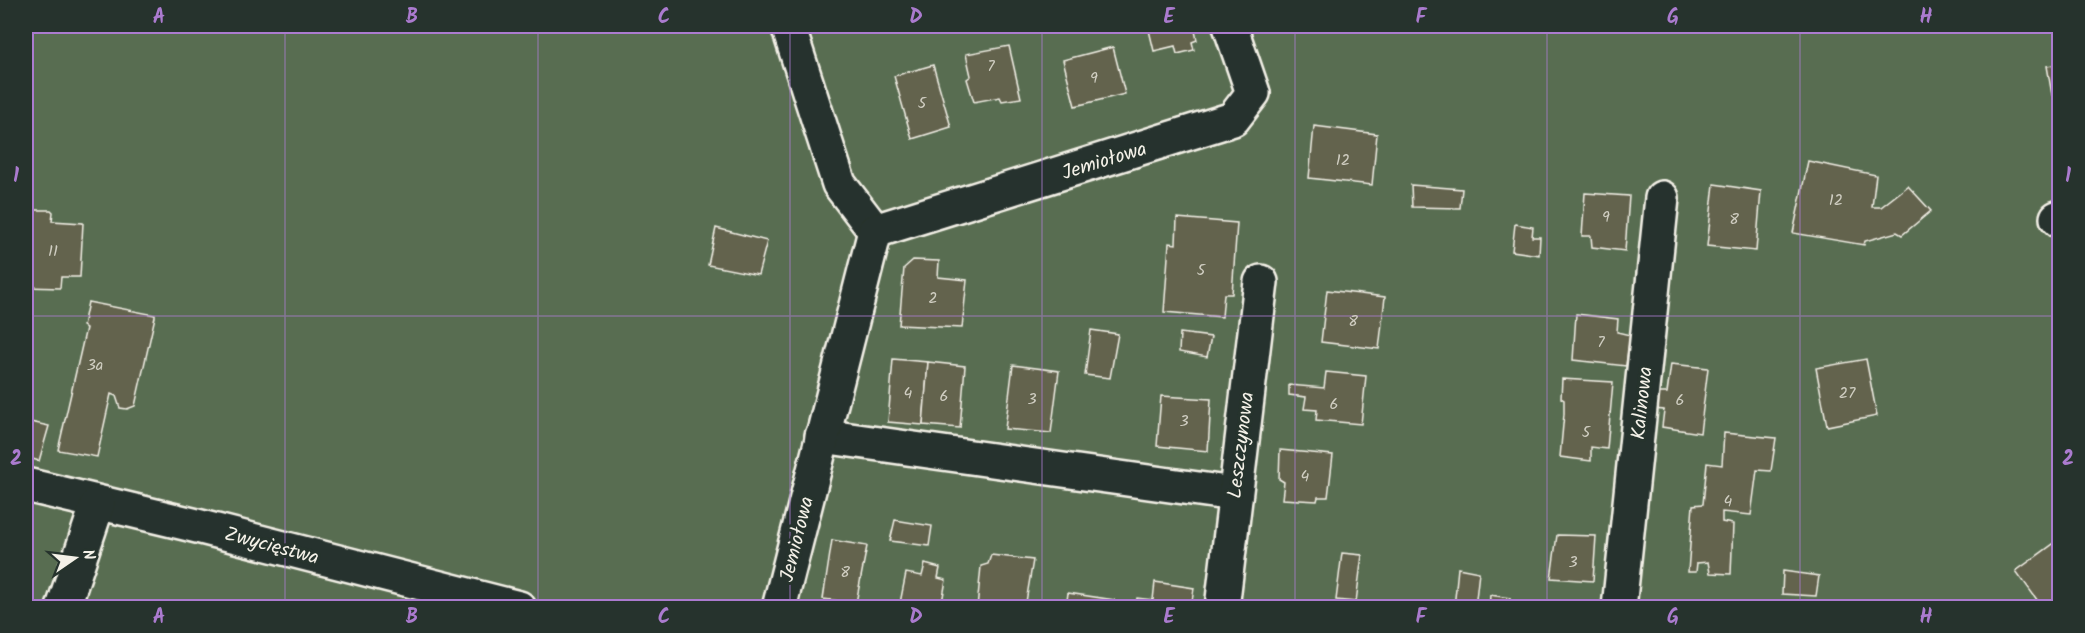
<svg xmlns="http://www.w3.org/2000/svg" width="2085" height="633" font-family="Kalam,sans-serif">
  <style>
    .green { fill: #586d51; stroke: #a6af9c; stroke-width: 1.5 }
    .building { fill: #64634e; stroke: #f4f1e8; stroke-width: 1.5 }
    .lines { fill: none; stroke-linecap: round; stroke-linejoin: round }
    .minor-casing { stroke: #f4f1e8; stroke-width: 38 }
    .minor { stroke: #26332d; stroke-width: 33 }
    .grid { fill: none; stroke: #ab7bcf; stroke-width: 1.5; stroke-opacity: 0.55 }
    .labels { text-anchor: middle; stroke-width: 6; stroke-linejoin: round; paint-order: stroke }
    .number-label { font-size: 16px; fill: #d0cec2 }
    .street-label { font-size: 20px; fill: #f4f1e8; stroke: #26332d }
    .neatline { fill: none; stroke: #ab7bcf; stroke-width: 2 }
    .grid-label { font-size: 20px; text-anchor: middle; font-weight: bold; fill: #ab7bcf }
  </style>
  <rect width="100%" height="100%" fill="#394137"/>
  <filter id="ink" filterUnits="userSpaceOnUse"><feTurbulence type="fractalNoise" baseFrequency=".0167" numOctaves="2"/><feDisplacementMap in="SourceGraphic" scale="12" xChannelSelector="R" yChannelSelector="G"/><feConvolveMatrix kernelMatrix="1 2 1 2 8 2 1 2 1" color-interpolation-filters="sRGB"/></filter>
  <g filter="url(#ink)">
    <rect class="green" x="26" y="26" width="2033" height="581"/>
    <g class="building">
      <path d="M1148 26H1194L1197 40 1192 42 1194 50 1177 54 1175 46 1154 51Z"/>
      <path d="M1009 46 1021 98 1002 101 1000 97 974 102 967 79 971 76 966 54Z"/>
      <path d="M1113 47 1125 94 1075 106 1063 60Z"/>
      <path d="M2060 64V93L2052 95 2047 66Z"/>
      <path d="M933 65 951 127 912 139 894 76Z"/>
      <path d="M1314 126 1377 134 1372 185 1309 178Z"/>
      <path d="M1808 161 1876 175 1872 207H1881L1908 186 1931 211 1902 235 1897 232 1865 241 1864 245 1793 233Z"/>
      <path d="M1714 184 1761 191 1756 251 1707 246Z"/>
      <path d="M1411 185 1462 189 1460 208 1412 207Z"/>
      <path d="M1585 193 1629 196 1625 251 1592 247 1591 236H1582Z"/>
      <path d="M30 210H51L53 212 52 221 83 223 80 277H61L60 288 26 287V220H29Z"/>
      <path d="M1177 218 1237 223 1232 294H1224L1222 317 1164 312 1169 243 1176 244Z"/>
      <path d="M1515 224 1533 227 1532 237H1540L1539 255 1512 251Z"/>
      <path d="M716 228 767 241 758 275 708 265Z"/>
      <path d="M913 260 939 261 938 277 967 280 962 328 899 325 904 268Z"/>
      <path d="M1327 290 1385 297 1379 349 1321 342Z"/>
      <path d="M88 302 155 315V317L135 406 127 409 120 408 116 396 111 394 97 457 58 450 86 328 83 326Z"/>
      <path d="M1576 314 1618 319 1617 332 1630 335 1626 366 1573 360Z"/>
      <path d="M1091 330 1118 334 1110 378 1085 375Z"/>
      <path d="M1180 333 1211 337 1207 357 1179 352Z"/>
      <path d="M893 359 928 362 923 425 888 422Z"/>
      <path d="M1866 359 1877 416 1827 426 1816 368Z"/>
      <path d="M928 362 965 366 960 428 923 425Z"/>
      <path d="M1671 364 1708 368 1700 433 1662 427 1664 410 1654 409 1656 393H1667Z"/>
      <path d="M1013 365 1059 371 1051 433 1005 429Z"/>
      <path d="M1326 372 1366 376 1361 424 1316 420 1317 410 1304 409 1306 397 1289 395V385L1324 388Z"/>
      <path d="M1562 379 1613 382 1607 449 1591 447V461L1560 457 1564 414V400L1561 398Z"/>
      <path d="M1161 396 1211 399 1208 451 1157 446Z"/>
      <path d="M26 421 49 426 39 461 26 457Z"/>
      <path d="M1724 433 1776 438 1771 471 1757 470 1751 515 1722 512V522L1733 524 1731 574 1710 573 1708 562 1697 563 1696 572H1688L1693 505 1703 504 1707 463 1722 465Z"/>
      <path d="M1280 450 1333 455 1328 497H1318L1317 501 1282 499 1284 482 1279 479Z"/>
      <path d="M895 520 932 526 929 546 890 541Z"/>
      <path d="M1557 535 1596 536 1593 581 1551 578Z"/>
      <path d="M2060 539V608H2043L2016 571Z"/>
      <path d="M832 540 867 546 856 603 823 599Z"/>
      <path d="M1342 553 1362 555 1356 602 1336 600Z"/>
      <path d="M991 555 1033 560 1025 608H977L981 566 988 564Z"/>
      <path d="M925 564 940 568 938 578 946 580 941 608H899L906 573 922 576Z"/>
      <path d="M1458 568 1479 572 1475 608H1454Z"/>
      <path d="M1783 571 1819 576 1816 596 1782 594Z"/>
      <path d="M1155 582 1194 588 1191 608H1135L1137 598 1153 600Z"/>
      <path d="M1068 593 1114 600 1113 608H1066Z"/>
      <path d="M1490 595 1510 598 1509 608H1489Z"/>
    </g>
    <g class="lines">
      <defs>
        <g id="minor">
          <path d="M788 26 839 184 875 231"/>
          <path d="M2057 218 2060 221"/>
          <path d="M822 436 1234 494"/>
          <path d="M26 485 193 525 519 608"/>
          <path d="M63 608 98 503"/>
          <path d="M779 608 875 231 1233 119 1253 93 1230 26"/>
          <path d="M1222 608 1261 282"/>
          <path d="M1619 608 1662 198"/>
        </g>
      </defs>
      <use href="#minor" class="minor-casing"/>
      <use href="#minor" class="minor"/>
    </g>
  </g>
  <path class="grid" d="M285 26V608M538 26V608M790 26V608M1042 26V608M1295 26V608M1547 26V608M1800 26V608M26 316H2060"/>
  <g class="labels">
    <g class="number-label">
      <text x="991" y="71">7</text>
      <text x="1094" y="83">9</text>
      <text x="922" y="108">5</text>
      <text x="1343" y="165">12</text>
      <text x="1836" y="205">12</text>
      <text x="1606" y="222">9</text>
      <text x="1734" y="224">8</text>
      <text x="53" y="256">11</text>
      <text x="1201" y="275">5</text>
      <text x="933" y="303">2</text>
      <text x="1353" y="326">8</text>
      <text x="1601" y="347">7</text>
      <text x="95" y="370">3a</text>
      <text x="908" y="398">4</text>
      <text x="1847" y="398">27</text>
      <text x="944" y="401">6</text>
      <text x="1032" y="404">3</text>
      <text x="1680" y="405">6</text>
      <text x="1334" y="409">6</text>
      <text x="1184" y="426">3</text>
      <text x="1586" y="437">5</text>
      <text x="1305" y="481">4</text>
      <text x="1728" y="506">4</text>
      <text x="1573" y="567">3</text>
      <text x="845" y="577">8</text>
    </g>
    <g class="street-label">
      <text transform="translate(1104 160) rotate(-17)" y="7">Jemiołowa</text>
      <text transform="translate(1641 403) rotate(-84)" y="7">Kalinowa</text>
      <text transform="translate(1240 445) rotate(-83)" y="7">Leszczynowa</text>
      <text transform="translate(796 539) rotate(-76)" y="7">Jemiołowa</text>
      <text transform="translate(272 545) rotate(15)" y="7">Zwycięstwa</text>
    </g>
  </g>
  <rect width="2085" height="633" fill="none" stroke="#26332d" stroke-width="66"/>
  <g transform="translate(75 558) rotate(76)" stroke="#26332d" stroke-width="4.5" paint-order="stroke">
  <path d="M0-4.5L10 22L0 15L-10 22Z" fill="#f4f1e8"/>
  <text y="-9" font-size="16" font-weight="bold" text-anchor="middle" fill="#f4f1e8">N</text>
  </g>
  <rect x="33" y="33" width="2019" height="567" class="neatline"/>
  <g class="grid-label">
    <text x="159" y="23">A</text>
    <text x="412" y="23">B</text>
    <text x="664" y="23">C</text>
    <text x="916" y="23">D</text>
    <text x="1169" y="23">E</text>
    <text x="1421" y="23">F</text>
    <text x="1673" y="23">G</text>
    <text x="1926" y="23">H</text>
    <text x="16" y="182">1</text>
    <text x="2068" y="182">1</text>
    <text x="16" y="465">2</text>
    <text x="2068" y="465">2</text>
    <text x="159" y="623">A</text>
    <text x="412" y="623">B</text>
    <text x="664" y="623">C</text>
    <text x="916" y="623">D</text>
    <text x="1169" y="623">E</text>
    <text x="1421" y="623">F</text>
    <text x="1673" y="623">G</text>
    <text x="1926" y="623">H</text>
  </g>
</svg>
